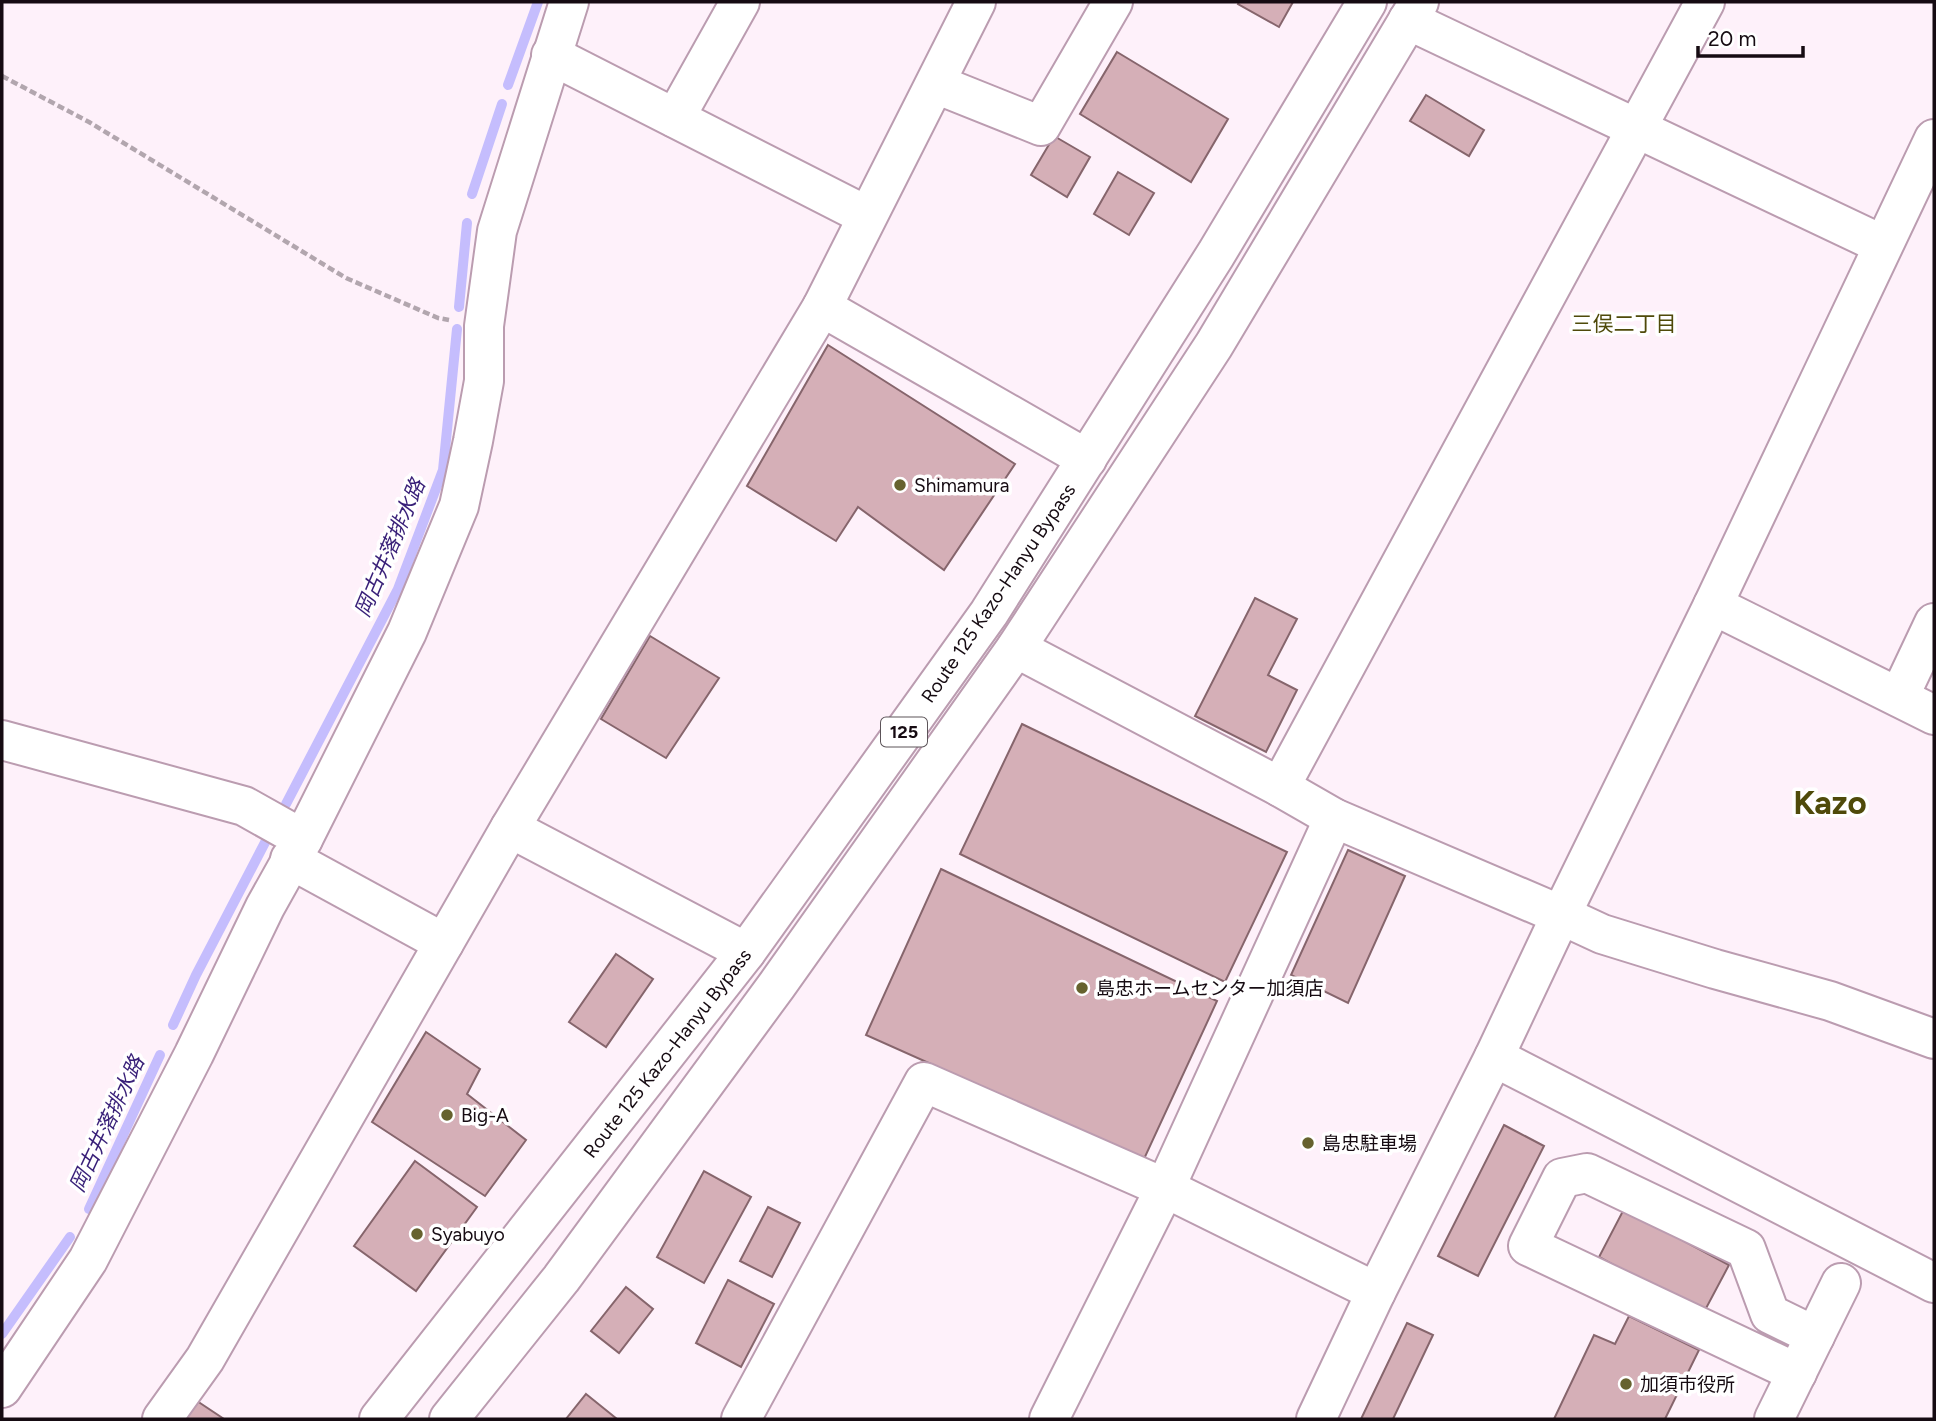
<svg xmlns="http://www.w3.org/2000/svg" width="1936" height="1421" font-family="Figtree,'Noto Sans JP',sans-serif">
  <style>
    .lines { fill: none; stroke-linecap: round; stroke-linejoin: round }
    .stream { stroke: #c5bdfd; stroke-width: 10 }
    .building { fill: #d5afb7; stroke: #86656c; stroke-width: 2 }
    .minor-casing { stroke: #bb9cb0; stroke-width: 42 }
    .highway-casing { stroke: #bb9cb0; stroke-width: 42 }
    .path { stroke: #b2a6ae; stroke-width: 4.5; stroke-dasharray: 7 3.5; stroke-linecap: butt }
    .minor { stroke: #fff; stroke-width: 38 }
    .highway { stroke: #fff; stroke-width: 38 }
    .poi-dot { fill: #66622e; stroke: #fff; stroke-width: 2.5 }
    .labels { text-anchor: middle; stroke-width: 7; stroke-linejoin: round; paint-order: stroke }
    .shield { fill: #fff; stroke: #5c5459; stroke-width: 2 }
    .shield-label { font-size: 18px; font-weight: bold; fill: #160b12 }
    .poi-label { font-size: 19px; fill: #160b12; stroke: #fff; text-anchor: start }
    .street-label { font-size: 19px; fill: #160b12; stroke: #fff }
    .neighbourhood-label { font-size: 21px; fill: #4f4a0a; stroke: #fff }
    .water-label { font-size: 21px; font-style: italic; fill: #381f78; stroke: #fff }
    .town-label { font-size: 33px; font-weight: bold; fill: #4f4a0a; stroke: #fff }
  </style>
  <rect width="100%" height="100%" fill="#fef1fa"/>
  <g class="lines">
    <g class="stream">
      <path d="M508 85 538 2"/>
      <path d="M472 194 502 104"/>
      <path d="M459 307 467 223"/>
      <path d="M286 804 398 589 443 470 457 329"/>
      <path d="M173 1025 196 975 272 829"/>
      <path d="M89 1209 160 1055"/>
      <path d="M2 1334 70 1237"/>
    </g>
  </g>
  <g class="building">
    <path d="M1239 2H1293L1279 27 1238 4Z"/>
    <path d="M1117 52 1228 119 1191 182 1080 114Z"/>
    <path d="M1426 95 1484 130 1469 156 1410 121Z"/>
    <path d="M1054 136 1090 157 1067 197 1031 175Z"/>
    <path d="M1118 172 1154 193 1129 235 1094 214Z"/>
    <path d="M828 345 1015 464 944 570 858 507 836 541 747 486Z"/>
    <path d="M1255 598 1297 619 1268 675 1297 690 1266 752 1195 716Z"/>
    <path d="M650 636 719 678 666 758 601 719Z"/>
    <path d="M1022 724 1287 852 1225 982 960 854Z"/>
    <path d="M1348 850 1405 876 1348 1003 1291 975Z"/>
    <path d="M941 869 1217 1001 1144 1159 866 1035Z"/>
    <path d="M616 954 653 979 606 1047 569 1022Z"/>
    <path d="M426 1032 480 1069 467 1094 526 1140 485 1196 372 1122Z"/>
    <path d="M1504 1125 1544 1146 1478 1276 1438 1256Z"/>
    <path d="M415 1161 477 1207 416 1291 354 1246Z"/>
    <path d="M704 1171 751 1197 704 1283 657 1257Z"/>
    <path d="M768 1207 800 1223 772 1277 740 1261Z"/>
    <path d="M1624 1209 1729 1265 1703 1314 1599 1257Z"/>
    <path d="M728 1280 774 1304 741 1367 696 1343Z"/>
    <path d="M626 1287 653 1309 619 1353 591 1331Z"/>
    <path d="M1629 1316 1699 1350 1665 1419H1554L1594 1335 1615 1344Z"/>
    <path d="M1407 1323 1433 1335 1393 1419H1361Z"/>
    <path d="M586 1394 617 1419H566Z"/>
    <path d="M194 1399 224 1419H182Z"/>
  </g>
  <g class="lines">
    <defs>
      <g id="minor">
        <path d="M1408 20 1883 245"/>
        <path d="M551 55 867 216"/>
        <path d="M936 84 1041 126 1113 2"/>
        <path d="M675 118 740 2"/>
        <path d="M822 307 1087 459"/>
        <path d="M1713 605 1934 715"/>
        <path d="M1016 648 1280 787 1334 818 1561 915 1602 934 1715 969 1830 1001 1934 1039"/>
        <path d="M1899 697 1934 623"/>
        <path d="M2 740 244 806 303 839"/>
        <path d="M1280 787 1705 2"/>
        <path d="M510 828 746 952"/>
        <path d="M290 859 444 943"/>
        <path d="M1494 1057 1934 1283"/>
        <path d="M1797 1373 1528 1246 1562 1178 1587 1173 1746 1249 1770 1314 1815 1336"/>
        <path d="M2 1388 88 1260 194 1054 265 907 303 839 407 632 459 506 473 441 484 381V326L497 231 569 2"/>
        <path d="M162 1419 205 1359 510 828 822 307 976 2"/>
        <path d="M741 1419 924 1082 1165 1188 1376 1292"/>
        <path d="M1049 1419 1165 1188 1334 818"/>
        <path d="M1316 1419 1376 1292 1494 1057 1561 915 1713 605 1934 139"/>
        <path d="M1774 1419 1841 1283"/>
      </g>
      <g id="highway">
        <path d="M379 1419 746 952 989 613 1216 254 1367 2"/>
        <path d="M449 1419 561 1279 777 985 1016 648 1214 345 1419 2"/>
      </g>
    </defs>
    <use href="#minor" class="minor-casing"/>
    <use href="#highway" class="highway-casing"/>
    <path class="path" d="M2 76 89 122 346 278 438 318 449 320"/>
    <use href="#minor" class="minor"/>
    <use href="#highway" class="highway"/>
  </g>
  <g class="poi-dot">
    <circle cx="900" cy="485" r="7"/>
    <circle cx="1082" cy="988" r="7"/>
    <circle cx="447" cy="1115" r="7"/>
    <circle cx="1308" cy="1143" r="7"/>
    <circle cx="417" cy="1234" r="7"/>
    <circle cx="1626" cy="1384" r="7"/>
  </g>
  <g class="labels">
    <rect class="shield" x="881" y="717.5" width="46" height="29" rx="5"/>
    <g class="shield-label">
      <text x="904" y="738">125</text>
    </g>
    <g class="poi-label">
      <text x="914" y="492">Shimamura</text>
      <text x="1096" y="995">島忠ホームセンター加須店</text>
      <text x="461" y="1122">Big-A</text>
      <text x="1322" y="1150">島忠駐車場</text>
      <text x="431" y="1241">Syabuyo</text>
      <text x="1640" y="1391">加須市役所</text>
    </g>
    <g class="street-label">
      <text transform="translate(998 593) rotate(-56)" y="7">Route 125 Kazo-Hanyu Bypass</text>
      <text transform="translate(667 1053) rotate(-52)" y="7">Route 125 Kazo-Hanyu Bypass</text>
    </g>
    <g class="neighbourhood-label">
      <text x="1624" y="331">三俣二丁目</text>
    </g>
    <g class="water-label">
      <text transform="translate(390 548) rotate(-67)" y="7">岡古井落排水路</text>
      <text transform="translate(107 1124) rotate(-65)" y="7">岡古井落排水路</text>
    </g>
    <g class="town-label">
      <text x="1830" y="814">Kazo</text>
    </g>
  </g>
  <rect width="1936" height="1421" fill="none" stroke="#160b12" stroke-width="7"/>
  <path d="M1698 46v10h105v-10" fill="none" stroke="#160b12" stroke-width="3.5"/>
  <text x="1708" y="46" font-size="21" fill="#160b12" stroke="#ffffff" stroke-width="5" paint-order="stroke">20 m</text>
</svg>
